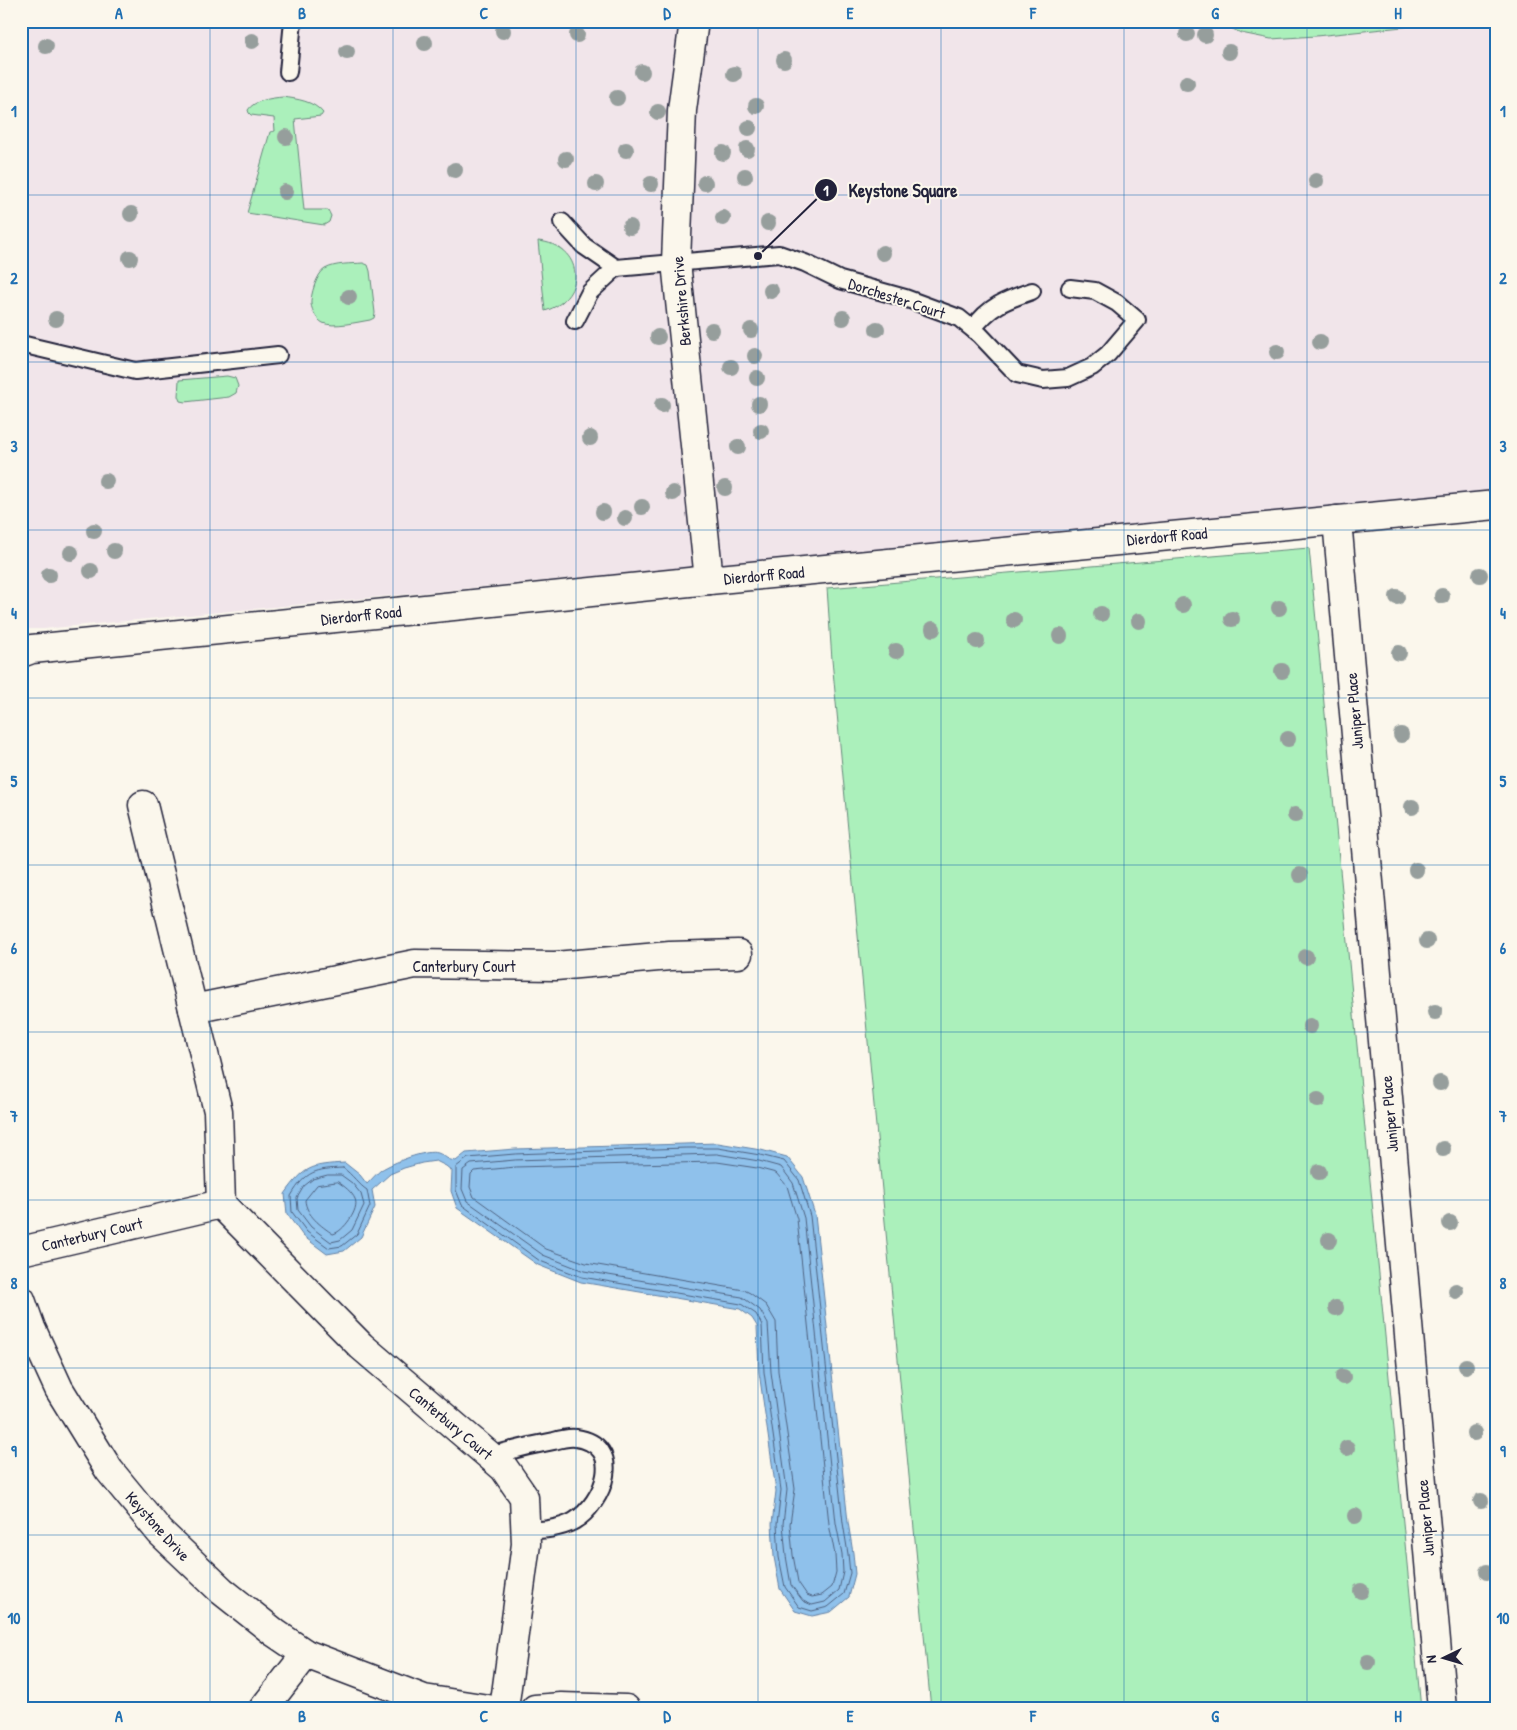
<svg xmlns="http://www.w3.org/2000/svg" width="1517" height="1730" font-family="'Patrick Hand',sans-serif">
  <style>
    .built { fill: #f1e5ea }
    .green { fill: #abf0bb; stroke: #66897b }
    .water { fill: #8fc1eb; stroke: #6381a5 }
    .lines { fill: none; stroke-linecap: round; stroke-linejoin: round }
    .shore { stroke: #4e6281; stroke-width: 1 }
    .service-casing { stroke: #22223b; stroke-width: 20 }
    .minor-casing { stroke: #22223b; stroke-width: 31 }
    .tertiary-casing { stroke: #22223b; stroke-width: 31 }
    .service { stroke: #fbf7ec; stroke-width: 16 }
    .minor { stroke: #fbf7ec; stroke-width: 28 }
    .tertiary { stroke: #fbf7ec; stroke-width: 28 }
    .tree { fill: #969e9c }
    .grid { fill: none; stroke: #1f6fb2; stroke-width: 1; stroke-opacity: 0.55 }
    .labels { text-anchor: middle; stroke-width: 4; stroke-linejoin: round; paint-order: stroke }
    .street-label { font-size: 16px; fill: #22223b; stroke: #fbf7ec }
    .leader { fill: none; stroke: #22223b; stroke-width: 2 }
    .callout-dot { fill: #22223b; stroke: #fbf7ec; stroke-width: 2 }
    .mark-label { font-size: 15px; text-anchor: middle; font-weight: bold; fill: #fff }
    .callout-label { font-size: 18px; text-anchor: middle; font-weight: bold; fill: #22223b; stroke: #fbf7ec; stroke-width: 4; stroke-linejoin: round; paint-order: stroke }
    .neatline { fill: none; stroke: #1f6fb2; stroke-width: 2 }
    .grid-label { font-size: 16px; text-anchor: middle; font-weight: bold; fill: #1f6fb2 }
  </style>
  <rect width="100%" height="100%" fill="#fbf7ec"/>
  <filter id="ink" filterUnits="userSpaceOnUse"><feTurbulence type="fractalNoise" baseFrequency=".02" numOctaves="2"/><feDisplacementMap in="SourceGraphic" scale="10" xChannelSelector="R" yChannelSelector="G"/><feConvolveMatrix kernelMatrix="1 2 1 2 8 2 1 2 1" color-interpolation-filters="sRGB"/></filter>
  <g filter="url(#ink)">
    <path class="built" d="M21 21H1496V490L43 629H21Z"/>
    <g class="green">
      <path d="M1216 21H1460L1316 36 1271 39 1241 33Z"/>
      <path d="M283 97C297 99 314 101 323 113L321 116 295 119 304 210H328L331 216 329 222 324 225 247 213 270 132 275 131 274 118 251 115 249 113 248 110C254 100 272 98 283 97Z"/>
      <path d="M538 241C583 245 589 297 545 311Z"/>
      <path d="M363 263 368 265 370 271 375 313 374 318 370 320C358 322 333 328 323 323 317 320 312 311 311 304 310 296 317 273 325 269 336 263 351 264 363 263Z"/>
      <path d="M227 376 235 378 238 386 236 393 229 397 185 402 180 401 178 396 179 380Z"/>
      <path d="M1309 548 1421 1709H931L832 660 827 588Z"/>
    </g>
    <path class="water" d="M718 1143 761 1150 787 1157 803 1177 815 1215 848 1522 853 1553 855 1574 849 1597 831 1612 812 1616 795 1611 780 1589 774 1557 772 1524 776 1491 759 1372 757 1326 752 1318 740 1309 581 1282 538 1265 457 1208 451 1191 452 1171 446 1166 436 1161 422 1163 404 1168 390 1174 372 1190 375 1207 361 1237 344 1251 327 1254 303 1236 287 1214 285 1194C305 1166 311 1165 345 1163L360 1175 367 1184C371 1180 376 1174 381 1170 392 1163 426 1149 438 1153 446 1156 446 1160 456 1161L466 1153 515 1149Z"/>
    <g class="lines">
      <g class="shore">
        <path d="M686 1148H718L760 1155 784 1161 799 1180 810 1216 843 1523 848 1554 850 1573 844 1594 828 1607 812 1611 799 1607 785 1587 779 1557 777 1524 781 1490 764 1372 762 1325 756 1314 741 1304 582 1277 540 1261 462 1205 456 1190V1167L468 1158 515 1154Z"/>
        <path d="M717 1154 759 1161 781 1167 793 1183 804 1218 836 1523 842 1554 843 1572 839 1590 825 1602 812 1605 803 1601 791 1585 786 1556 783 1524 787 1490 771 1372 768 1324 760 1310 742 1297 584 1271 543 1255 467 1201 462 1189 463 1170 471 1164 515 1160Z"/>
        <path d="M717 1162 757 1168 776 1173 787 1186 797 1219 829 1524 835 1555 836 1572 832 1587 822 1595 812 1597 807 1595 798 1582 793 1555 790 1524 795 1489 778 1371 776 1322 766 1305 750 1293 744 1290 586 1263 546 1249 474 1197 470 1187 471 1174 474 1171 516 1167Z"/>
        <path d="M343 1168C352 1174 359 1185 367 1190L370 1206 357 1234 342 1246 329 1248 307 1232 292 1212 291 1196C306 1171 315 1169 343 1168Z"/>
        <path d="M328 1175H341L352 1183 361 1194 364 1205 352 1230 340 1240 331 1242 311 1227 298 1210 297 1198 304 1186 313 1179Z"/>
        <path d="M338 1182C344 1186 352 1192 355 1199 360 1209 343 1232 333 1234 321 1226 306 1215 305 1200L317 1185Z"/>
      </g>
      <defs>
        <g id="service">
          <path d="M288 72 293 21"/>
          <path d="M562 222 584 246 616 268 590 292 575 321"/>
          <path d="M616 268 779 254 805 263 840 280 905 298 959 318 980 335 1017 374 1043 380 1068 378 1092 367 1108 354 1137 320 1117 303 1095 291 1070 288"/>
          <path d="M973 329C989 306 1006 300 1032 291"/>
          <path d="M21 344 135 371 278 355"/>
          <path d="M490 1456C511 1450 532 1445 554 1441 561 1439 569 1437 576 1438 626 1445 604 1503 574 1521 560 1529 541 1530 525 1531"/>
        </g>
        <g id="minor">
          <path d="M694 21 682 110 676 262 709 580"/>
          <path d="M1337 520 1442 1709"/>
          <path d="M143 805 218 1111 221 1204"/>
          <path d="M193 1009 415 964 555 966 670 956 738 954"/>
          <path d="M21 1251 221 1204 361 1346 504 1468 524 1497 526 1544 504 1709"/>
          <path d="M21 1300 31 1328 59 1389 109 1470 160 1532 222 1591 275 1633 306 1654 424 1699 488 1709"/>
          <path d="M263 1709 306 1654"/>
          <path d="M535 1709 561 1707 626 1709"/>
        </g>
        <path id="tertiary" d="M21 653 32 649 709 580 1496 505"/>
      </defs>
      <use href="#service" class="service-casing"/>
      <use href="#minor" class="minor-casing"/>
      <use href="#tertiary" class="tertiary-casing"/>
      <use href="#service" class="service"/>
      <use href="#minor" class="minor"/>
      <use href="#tertiary" class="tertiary"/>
    </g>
    <g class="tree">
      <circle cx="503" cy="31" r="8"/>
      <circle cx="1187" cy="34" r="8"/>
      <circle cx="577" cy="35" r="8"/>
      <circle cx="1205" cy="35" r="8"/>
      <circle cx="252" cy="41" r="8"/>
      <circle cx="425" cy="43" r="8"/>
      <circle cx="46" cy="46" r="8"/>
      <circle cx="347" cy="52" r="8"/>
      <circle cx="1229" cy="52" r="8"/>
      <circle cx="784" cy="60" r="8"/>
      <circle cx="642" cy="72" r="8"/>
      <circle cx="734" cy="74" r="8"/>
      <circle cx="1187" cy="83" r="8"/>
      <circle cx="617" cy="98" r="8"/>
      <circle cx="756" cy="106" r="8"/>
      <circle cx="658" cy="112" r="8"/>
      <circle cx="749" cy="128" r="8"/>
      <circle cx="286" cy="137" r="8"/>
      <circle cx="747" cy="149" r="8"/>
      <circle cx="626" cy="150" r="8"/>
      <circle cx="723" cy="153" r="8"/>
      <circle cx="566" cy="159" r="8"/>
      <circle cx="455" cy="170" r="8"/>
      <circle cx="745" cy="176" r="8"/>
      <circle cx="1316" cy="181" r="8"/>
      <circle cx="705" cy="183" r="8"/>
      <circle cx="596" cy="184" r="8"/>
      <circle cx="651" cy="184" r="8"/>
      <circle cx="285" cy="192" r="8"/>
      <circle cx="131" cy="214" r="8"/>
      <circle cx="723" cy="218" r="8"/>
      <circle cx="768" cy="223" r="8"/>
      <circle cx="630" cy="227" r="8"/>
      <circle cx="883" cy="253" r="8"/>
      <circle cx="130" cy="258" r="8"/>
      <circle cx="771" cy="291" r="8"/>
      <circle cx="349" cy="297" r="8"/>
      <circle cx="843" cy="318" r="8"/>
      <circle cx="56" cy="319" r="8"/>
      <circle cx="877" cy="329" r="8"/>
      <circle cx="712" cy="330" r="8"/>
      <circle cx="751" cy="330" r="8"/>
      <circle cx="658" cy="337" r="8"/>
      <circle cx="1320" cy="342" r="8"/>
      <circle cx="1277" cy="352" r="8"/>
      <circle cx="755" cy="356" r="8"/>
      <circle cx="731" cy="367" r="8"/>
      <circle cx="757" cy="378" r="8"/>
      <circle cx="759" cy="404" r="8"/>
      <circle cx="662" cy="405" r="8"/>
      <circle cx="761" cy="431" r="8"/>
      <circle cx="590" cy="438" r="8"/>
      <circle cx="738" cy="447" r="8"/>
      <circle cx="106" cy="481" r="8"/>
      <circle cx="725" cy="488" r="8"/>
      <circle cx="673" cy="493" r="8"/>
      <circle cx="642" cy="507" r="8"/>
      <circle cx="603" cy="512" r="8"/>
      <circle cx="625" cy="518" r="8"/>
      <circle cx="94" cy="531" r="8"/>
      <circle cx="114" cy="551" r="8"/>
      <circle cx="71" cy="553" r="8"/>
      <circle cx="91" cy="571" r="8"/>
      <circle cx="49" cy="575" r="8"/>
      <circle cx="1480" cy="575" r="8"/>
      <circle cx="1442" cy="596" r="8"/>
      <circle cx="1397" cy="597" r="8"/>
      <circle cx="1183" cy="605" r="8"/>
      <circle cx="1279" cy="608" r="8"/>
      <circle cx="1101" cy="614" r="8"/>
      <circle cx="1232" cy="619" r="8"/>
      <circle cx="1014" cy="620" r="8"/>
      <circle cx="1139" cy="621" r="8"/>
      <circle cx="933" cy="629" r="8"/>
      <circle cx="1060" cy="636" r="8"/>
      <circle cx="977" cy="641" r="8"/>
      <circle cx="896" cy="651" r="8"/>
      <circle cx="1399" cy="653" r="8"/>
      <circle cx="1282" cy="671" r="8"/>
      <circle cx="1401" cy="735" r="8"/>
      <circle cx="1288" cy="739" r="8"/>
      <circle cx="1412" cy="807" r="8"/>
      <circle cx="1295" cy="815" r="8"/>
      <circle cx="1416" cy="870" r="8"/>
      <circle cx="1300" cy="875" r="8"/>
      <circle cx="1427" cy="941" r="8"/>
      <circle cx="1306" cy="957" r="8"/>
      <circle cx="1435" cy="1012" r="8"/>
      <circle cx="1310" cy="1026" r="8"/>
      <circle cx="1440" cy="1083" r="8"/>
      <circle cx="1318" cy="1100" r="8"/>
      <circle cx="1443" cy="1149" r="8"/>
      <circle cx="1319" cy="1172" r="8"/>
      <circle cx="1450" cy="1223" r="8"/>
      <circle cx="1329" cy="1240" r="8"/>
      <circle cx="1456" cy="1291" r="8"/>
      <circle cx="1336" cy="1308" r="8"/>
      <circle cx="1466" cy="1366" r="8"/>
      <circle cx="1343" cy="1377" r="8"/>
      <circle cx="1474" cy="1433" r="8"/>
      <circle cx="1347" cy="1448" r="8"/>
      <circle cx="1481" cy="1501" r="8"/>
      <circle cx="1355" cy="1516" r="8"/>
      <circle cx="1487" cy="1572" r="8"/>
      <circle cx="1361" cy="1591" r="8"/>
      <circle cx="1368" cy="1662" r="8"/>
    </g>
  </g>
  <path class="grid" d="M210 21V1709M393 21V1709M576 21V1709M758 21V1709M941 21V1709M1124 21V1709M1307 21V1709M21 195H1496M21 362H1496M21 530H1496M21 698H1496M21 865H1496M21 1032H1496M21 1200H1496M21 1368H1496M21 1535H1496"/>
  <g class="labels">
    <g class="street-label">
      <text transform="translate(897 298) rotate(18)" y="6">Dorchester Court</text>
      <text transform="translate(681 301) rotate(-95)" y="6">Berkshire Drive</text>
      <text transform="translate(1167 536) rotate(-5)" y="6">Dierdorff Road</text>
      <text transform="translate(764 575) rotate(-5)" y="6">Dierdorff Road</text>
      <text transform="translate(361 615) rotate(-6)" y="6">Dierdorff Road</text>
      <text transform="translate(1354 711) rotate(-95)" y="6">Juniper Place</text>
      <text x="464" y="972">Canterbury Court</text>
      <text transform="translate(1389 1114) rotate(-95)" y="6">Juniper Place</text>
      <text transform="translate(92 1234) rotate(-13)" y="6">Canterbury Court</text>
      <text transform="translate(451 1423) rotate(40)" y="6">Canterbury Court</text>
      <text transform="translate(1425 1518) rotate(-95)" y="6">Juniper Place</text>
      <text transform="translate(158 1526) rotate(48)" y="6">Keystone Drive</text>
    </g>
  </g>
  <path class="leader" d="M758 256L826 190"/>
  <g class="callout-dot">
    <circle cx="758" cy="256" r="5"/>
    <circle cx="826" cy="190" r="12"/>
  </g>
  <g class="mark-label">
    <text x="826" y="196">1</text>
  </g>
  <g class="callout-label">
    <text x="903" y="197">Keystone Square</text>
  </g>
  <rect width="1517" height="1730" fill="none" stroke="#fbf7ec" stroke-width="55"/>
  <g transform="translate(1444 1658) rotate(265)" stroke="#fbf7ec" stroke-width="4" paint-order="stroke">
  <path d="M0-4L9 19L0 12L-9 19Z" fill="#22223b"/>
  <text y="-8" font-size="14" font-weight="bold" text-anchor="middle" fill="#22223b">N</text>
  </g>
  <rect x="28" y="28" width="1462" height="1674" class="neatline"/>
  <g class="grid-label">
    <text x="119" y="19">A</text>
    <text x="302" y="19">B</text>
    <text x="484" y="19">C</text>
    <text x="667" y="19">D</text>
    <text x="850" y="19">E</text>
    <text x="1033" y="19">F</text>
    <text x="1215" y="19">G</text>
    <text x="1398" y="19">H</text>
    <text x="14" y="117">1</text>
    <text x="1503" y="117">1</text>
    <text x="14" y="284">2</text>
    <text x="1503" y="284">2</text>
    <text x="14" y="452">3</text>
    <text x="1503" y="452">3</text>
    <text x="14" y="619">4</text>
    <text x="1503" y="619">4</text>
    <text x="14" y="787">5</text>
    <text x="1503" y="787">5</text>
    <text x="14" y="954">6</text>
    <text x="1503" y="954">6</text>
    <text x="14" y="1122">7</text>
    <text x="1503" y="1122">7</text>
    <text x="14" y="1289">8</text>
    <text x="1503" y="1289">8</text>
    <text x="14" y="1457">9</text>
    <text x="1503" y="1457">9</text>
    <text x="14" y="1624">10</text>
    <text x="1503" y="1624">10</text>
    <text x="119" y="1722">A</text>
    <text x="302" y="1722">B</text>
    <text x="484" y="1722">C</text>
    <text x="667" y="1722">D</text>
    <text x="850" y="1722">E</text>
    <text x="1033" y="1722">F</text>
    <text x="1215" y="1722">G</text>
    <text x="1398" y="1722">H</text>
  </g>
</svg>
